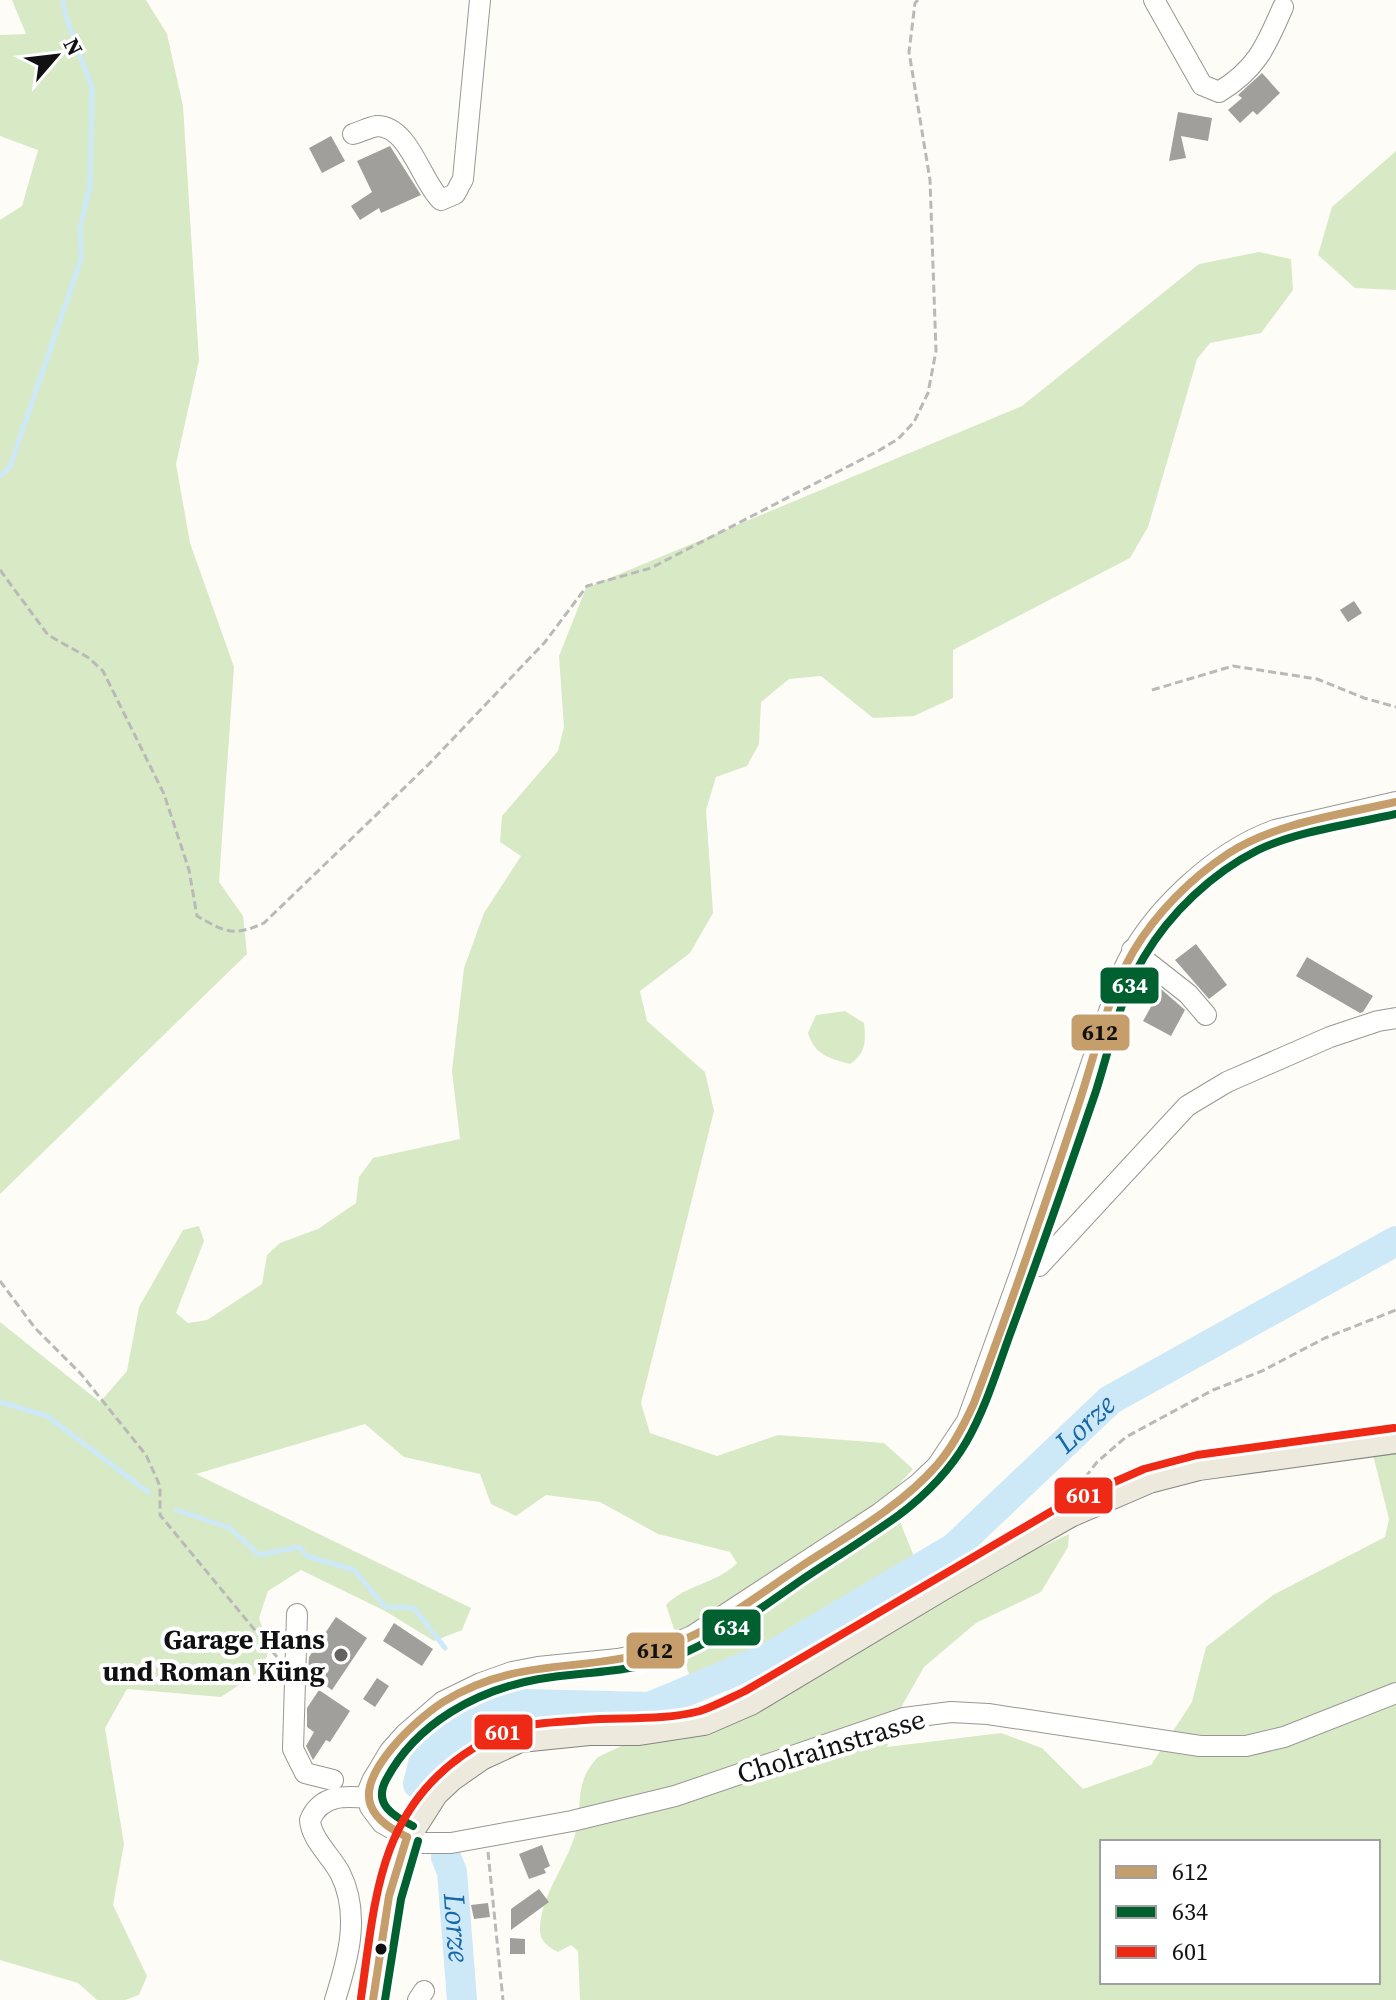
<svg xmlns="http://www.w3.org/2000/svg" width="1396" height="2000" font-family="'Source Serif 4',serif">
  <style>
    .forest { fill: #d8eac5; fill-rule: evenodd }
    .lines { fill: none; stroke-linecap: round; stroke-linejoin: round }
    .stream { stroke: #cde8f7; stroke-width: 5 }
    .river { stroke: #cde8f7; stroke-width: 30 }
    .building { fill: #a19f9c }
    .minor-casing { stroke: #979795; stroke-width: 22 }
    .major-casing { stroke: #858482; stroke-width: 28 }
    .path { stroke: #b9b9b8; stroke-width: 3; stroke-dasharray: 8 4; stroke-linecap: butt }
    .minor { stroke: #fffffe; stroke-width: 20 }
    .major { stroke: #ede9dc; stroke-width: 26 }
    .bus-1-casing { stroke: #fff; stroke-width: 14 }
    .bus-2-casing { stroke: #fff; stroke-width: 14 }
    .bus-3-casing { stroke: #fff; stroke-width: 14 }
    .bus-1 { stroke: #c69e6b; stroke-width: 8 }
    .bus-2 { stroke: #006030; stroke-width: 8 }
    .bus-3 { stroke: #ee2915; stroke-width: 8 }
    .poi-dot { fill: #646362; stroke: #fff; stroke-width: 3 }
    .bus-dot { fill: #111; stroke: #fff; stroke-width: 3 }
    .labels { text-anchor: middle; stroke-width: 8; stroke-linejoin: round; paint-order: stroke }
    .poi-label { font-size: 28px; font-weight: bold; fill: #111; stroke: #fff; text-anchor: end }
    .street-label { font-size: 28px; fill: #111; stroke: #fff }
    .water-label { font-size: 30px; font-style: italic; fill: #1768a6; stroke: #fff }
    .line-badge { stroke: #fff; stroke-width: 3 }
    .badge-label { font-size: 22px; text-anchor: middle; font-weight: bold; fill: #fff }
    .pale-badge-label { font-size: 22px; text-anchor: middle; font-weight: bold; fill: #111 }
  </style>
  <rect width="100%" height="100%" fill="#fdfcf7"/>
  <g class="forest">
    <path d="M12 0H146L167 34 183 106 199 360 176 464 190 543 234 667 219 882 243 916 247 954 0 1194V220L22 206 38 150 0 136V35L26 34Z"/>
    <path d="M1396 151V290L1355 288 1318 255 1332 207Z"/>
    <path d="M1259 252 1291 259 1293 290 1261 333 1210 343 1197 359 1148 527 1130 558 953 650V698L914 716 873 718 821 676 789 679 761 702 759 744 747 766 716 777 706 810 713 913 690 953 640 991 647 1021 705 1072 714 1111 641 1403 650 1433 717 1456 778 1435 884 1443 913 1469 889 1495 918 1566 693 1686 666 1605C686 1584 717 1584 737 1563L730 1552 658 1534 600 1502 546 1495 516 1516 491 1504 480 1474 404 1457 365 1424 196 1474 471 1608 462 1630 434 1641 385 1611 301 1570 268 1591 259 1618 269 1649 263 1669 221 1697 127 1689 105 1728 124 1844 113 1905 147 1976 139 1995 125 2000H97L78 1983 0 1960V1322L100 1402 127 1371 139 1307 183 1230 199 1226 204 1241 176 1313 188 1323 207 1320 262 1284 267 1255 280 1243 318 1229 356 1203 359 1177 373 1158 460 1139 452 1071 464 968 484 913 521 856 500 842 502 816 558 751 564 727 559 656 586 588 1022 406 1199 264Z"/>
    <path d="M845 1011 864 1023C866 1041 866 1054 850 1064 828 1058 815 1055 808 1033L816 1015Z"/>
    <path d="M1396 1453V2000H580L578 1951 571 1945 558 1952C548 1947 540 1941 540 1930 540 1895 568 1864 576 1831 583 1799 574 1783 598 1757L1069 1534 1068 1547 1041 1592 976 1623 924 1667 903 1704 887 1747 1001 1733 1042 1748 1083 1789 1151 1765 1192 1702 1206 1647 1273 1595 1385 1537 1389 1519 1373 1455ZM1102 1842H1378V1982H1102Z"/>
  </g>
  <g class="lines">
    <g class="stream">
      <path d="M0 476 10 467 81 259 80 228 90 185 92 88 66 17 63 0"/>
      <path d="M0 1402 47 1416 148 1492"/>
      <path d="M176 1510 230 1528 259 1555 299 1547 307 1556 354 1570 385 1607 414 1608 445 1648"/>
    </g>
    <g class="river">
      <path id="s1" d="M418 1784 424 1760 473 1721 495 1710 524 1704 649 1707 769 1657 954 1548 1110 1400 1396 1241"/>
      <path id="s2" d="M446 1857 452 1872 462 2000"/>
    </g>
  </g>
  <g class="building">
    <path d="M1262 73 1280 93 1257 115 1253 111 1240 123 1228 110 1242 98 1238 95Z"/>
    <path d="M1178 112 1212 118 1208 141 1181 136 1186 158 1169 161Z"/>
    <path d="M331 136 345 161 322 173 309 148Z"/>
    <path d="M390 146 421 195 381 213 379 208 360 220 351 206 372 192 357 161Z"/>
    <path d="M1354 601 1362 613 1348 622 1340 610Z"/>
    <path d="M1196 944 1227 985 1209 999 1175 960Z"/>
    <path d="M1307 957 1373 996 1363 1012 1360 1013 1296 976Z"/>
    <path d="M1161 989 1185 1010 1171 1036 1143 1021Z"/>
    <path d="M336 1617 367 1638 332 1690 308 1673 309 1657Z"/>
    <path d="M394 1623 433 1649 422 1666 383 1641Z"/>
    <path d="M377 1678 389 1686 375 1707 363 1699Z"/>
    <path d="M319 1690 350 1711 330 1742 326 1740 313 1760 306 1746 314 1732 307 1727V1708Z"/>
    <path d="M542 1845 550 1866 544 1869 546 1873 529 1879 519 1854Z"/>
    <path d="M539 1889 549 1902 511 1930V1909Z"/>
    <path d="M488 1903 490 1917 474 1919 471 1905Z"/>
    <path d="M510 1938 525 1939V1954H510Z"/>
  </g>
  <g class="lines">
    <defs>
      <g id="minor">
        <path d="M1154 0 1202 85 1219 92C1257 69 1266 46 1283 7"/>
        <path d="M353 134C360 132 370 127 377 126 409 126 421 181 441 200L455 194 463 179 480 0"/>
        <path d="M1396 802 1275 830C1214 852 1148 914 1122 973L1023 1266 967 1421 937 1466 918 1484 880 1513 692 1636 657 1651 618 1659 538 1667 512 1672 481 1683 442 1702 405 1734 390 1751 372 1781 368 1791 370 1807 382 1823 407 1837 422 1843H451L572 1821 675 1796 904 1718 951 1712 988 1714 1200 1746H1246L1284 1737 1396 1693"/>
        <path d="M1132 950 1188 994 1206 1015"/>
        <path d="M1023 1266H1039L1187 1106 1227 1082 1330 1037 1378 1021 1396 1018"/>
        <path d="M297 1614 293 1749 305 1773 333 1780"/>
        <path d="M335 2000C348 1959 361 1914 340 1873 331 1856 311 1839 310 1820 321 1794 345 1796 368 1798"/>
        <path d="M418 2000 424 1991"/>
      </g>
      <path id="major" d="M373 2000 386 1908 400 1854 407 1837 435 1793 451 1778 481 1757 520 1739 589 1732H639L704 1722 750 1702 944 1586 1070 1514 1149 1480 1199 1467 1396 1440"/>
    </defs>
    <use href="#minor" class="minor-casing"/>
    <use href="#major" class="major-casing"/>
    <g class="path">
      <path d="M0 570 48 635 89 658 103 671 164 794 189 870 197 916C225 932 233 937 264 923L429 764 545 642 587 586 651 568 878 451 898 439 914 422 928 393 936 351 930 180 909 52 915 3 918 0"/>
      <path d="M1152 690 1233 666 1317 679 1364 698 1396 707"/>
      <path d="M0 1281 35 1328 81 1374 146 1455 160 1486V1515L277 1657"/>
      <path d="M1078 1487 1097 1462 1126 1437 1213 1390 1262 1371 1325 1338 1396 1310"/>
      <path d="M488 1852 503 2000"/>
    </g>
    <use href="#minor" class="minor"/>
    <use href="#major" class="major"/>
    <defs>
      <g id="bus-1">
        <path d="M407 1837C393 1830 377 1821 371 1806 357 1773 418 1718 443 1702 514 1658 574 1672 648 1653 707 1637 756 1596 806 1563 851 1534 901 1506 937 1465 953 1447 964 1425 974 1403 1011 1305 1045 1205 1078 1106 1094 1058 1108 995 1133 952 1156 913 1191 878 1229 853 1278 822 1340 815 1396 802"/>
        <path d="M373 2000 389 1896 407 1837"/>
      </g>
      <g id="bus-2">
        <path d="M413 1826C393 1816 373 1804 386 1780 416 1723 477 1690 539 1679 589 1671 639 1673 686 1652 727 1634 764 1606 800 1581 833 1559 867 1538 899 1515 969 1462 981 1416 1009 1337 1039 1256 1068 1173 1096 1091 1110 1047 1120 997 1144 957 1170 913 1212 873 1258 850 1298 831 1352 824 1396 814"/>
        <path d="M385 2000 401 1899 418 1841"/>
      </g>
      <path id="bus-3" d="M361 1998C375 1903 377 1815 463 1755 479 1744 499 1732 518 1727 539 1722 563 1722 584 1720 623 1717 662 1721 700 1711 715 1706 730 1698 745 1691L1064 1504 1144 1469 1197 1455 1394 1428"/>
    </defs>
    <use href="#bus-1" class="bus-1-casing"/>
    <use href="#bus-2" class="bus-2-casing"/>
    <use href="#bus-3" class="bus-3-casing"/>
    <use href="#bus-1" class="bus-1"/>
    <use href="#bus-2" class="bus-2"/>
    <use href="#bus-3" class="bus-3"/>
  </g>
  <circle class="poi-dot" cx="341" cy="1655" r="8"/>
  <circle class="bus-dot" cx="381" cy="1949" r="7"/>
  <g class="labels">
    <g class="poi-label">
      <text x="325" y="1649">Garage Hans<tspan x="325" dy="32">und Roman Küng</tspan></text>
    </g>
    <g class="street-label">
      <text transform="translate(831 1746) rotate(-17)" y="10">Cholrainstrasse</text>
    </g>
    <g class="water-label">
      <text dy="10" stroke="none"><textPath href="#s1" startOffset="792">Lorze</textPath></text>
      <text dy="10" stroke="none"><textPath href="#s2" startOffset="72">Lorze</textPath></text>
    </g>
  </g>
  <g class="line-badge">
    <rect x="1099" y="966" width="61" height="39" rx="8" fill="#006030"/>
    <rect x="1070" y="1013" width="61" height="39" rx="8" fill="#c69e6b"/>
    <rect x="1053" y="1476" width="61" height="39" rx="8" fill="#ee2915"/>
    <rect x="701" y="1608" width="61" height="39" rx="8" fill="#006030"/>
    <rect x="625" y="1631" width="61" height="39" rx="8" fill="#c69e6b"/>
    <rect x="473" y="1713" width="61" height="38" rx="8" fill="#ee2915"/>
  </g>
  <g class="badge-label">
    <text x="1130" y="993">634</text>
    <text x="1084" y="1503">601</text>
    <text x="732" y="1635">634</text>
    <text x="503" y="1740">601</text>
  </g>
  <g class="pale-badge-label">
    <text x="1100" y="1040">612</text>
    <text x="655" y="1658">612</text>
  </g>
  <rect x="1100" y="1840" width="280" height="144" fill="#ffffff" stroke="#a0a0a0" stroke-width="2"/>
  <rect x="1116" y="1866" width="40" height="12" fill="#c69e6b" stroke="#a0a0a0" stroke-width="2"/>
  <text x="1172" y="1880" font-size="24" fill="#111111">612</text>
  <rect x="1116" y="1906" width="40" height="12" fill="#006030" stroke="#a0a0a0" stroke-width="2"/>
  <text x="1172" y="1920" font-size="24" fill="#111111">634</text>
  <rect x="1116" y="1946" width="40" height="12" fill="#ee2915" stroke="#a0a0a0" stroke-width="2"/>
  <text x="1172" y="1960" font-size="24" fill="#111111">601</text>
  <g transform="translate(56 56) rotate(62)" stroke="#ffffff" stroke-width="6" paint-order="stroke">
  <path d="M0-6L14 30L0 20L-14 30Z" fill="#111111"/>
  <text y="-12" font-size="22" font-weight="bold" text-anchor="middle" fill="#111111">N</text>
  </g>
</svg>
